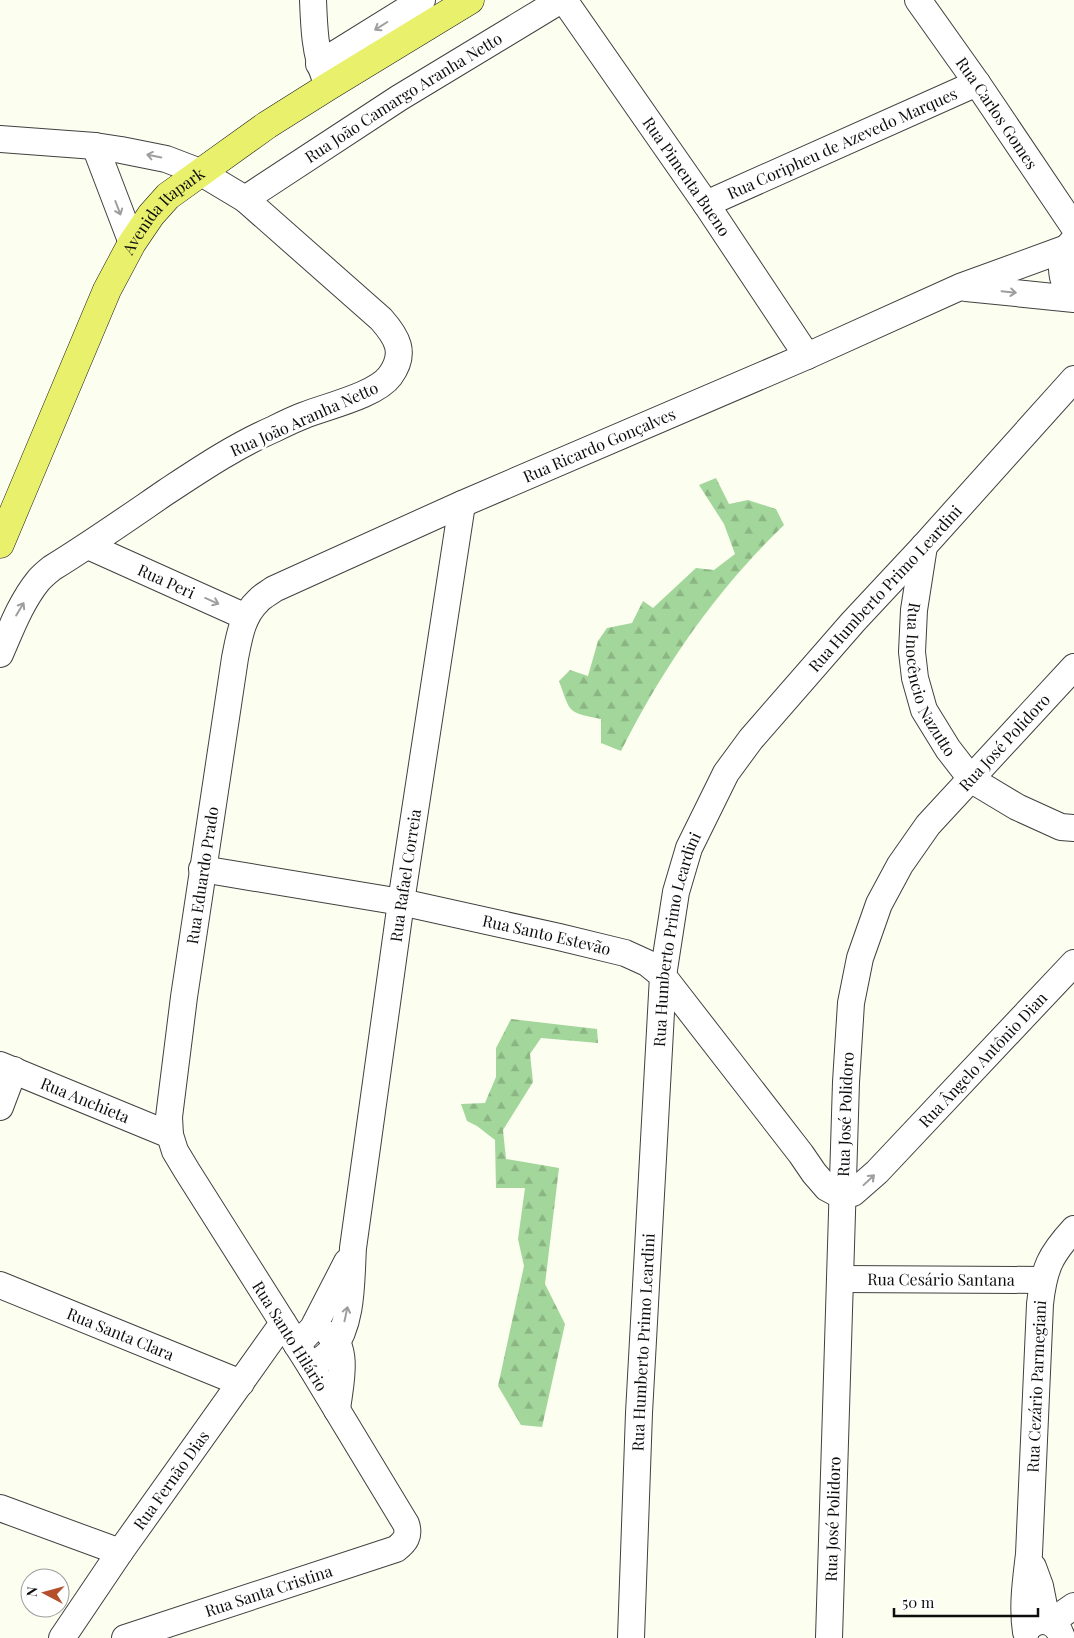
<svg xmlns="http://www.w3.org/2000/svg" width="1074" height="1638" font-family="'Playfair Display',serif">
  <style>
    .forest { fill: url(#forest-firs) }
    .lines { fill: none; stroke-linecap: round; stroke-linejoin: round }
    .minor-casing { stroke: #404040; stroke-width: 28 }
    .major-casing { stroke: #1e1e1e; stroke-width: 29 }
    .minor { stroke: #fff; stroke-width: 26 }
    .major { stroke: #e9f06c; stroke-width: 28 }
    .oneway { stroke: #9e9e9e }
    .labels { text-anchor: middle; stroke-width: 5; stroke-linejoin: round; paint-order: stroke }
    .street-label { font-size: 16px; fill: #0d0d0d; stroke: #fff }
  </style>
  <defs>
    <pattern id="forest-firs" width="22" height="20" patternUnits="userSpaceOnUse" patternTransform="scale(1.25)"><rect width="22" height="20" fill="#a3d69a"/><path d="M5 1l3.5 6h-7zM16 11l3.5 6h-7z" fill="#8bb684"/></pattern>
  </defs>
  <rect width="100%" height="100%" fill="#fcfeef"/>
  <g class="forest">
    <path d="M716 478 729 504 748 500 776 509 784 525C716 590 663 667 621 751L601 743V719C567 712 571 714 559 681L570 670 588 676 598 641 607 628 632 623 643 601 653 608 696 568 714 570 735 554 724 524 699 485Z"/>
    <path d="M511 1019 597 1029 598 1043 541 1038 530 1054 533 1082 503 1130 506 1159 559 1168 545 1284 565 1324 542 1427 521 1425 498 1386 524 1266 518 1239 525 1188H496L495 1140 477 1126 467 1121 461 1104 485 1103 496 1077V1048Z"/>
  </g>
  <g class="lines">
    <defs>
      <g id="minor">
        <path d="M313 0C314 27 315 53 325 78"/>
        <path id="s1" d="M564 0 706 204 807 356"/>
        <path id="s2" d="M918 0 977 83 1074 227"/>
        <path d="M319 64 422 0"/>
        <path d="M0 139 95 146 121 150 166 159 200 172 245 199 381 319C397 337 407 353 390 376 376 395 328 406 305 415 294 419 284 424 274 429 235 446 201 469 166 492 128 518 91 544 52 568 47 572 42 576 38 581 21 602 11 629 0 654"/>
        <path d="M95 146 132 243"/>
        <path id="s3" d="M245 199 399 98 561 0"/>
        <path id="s4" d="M706 204 977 83"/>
        <path d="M1074 240C1057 257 1059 281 1074 297"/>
        <path d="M966 288 1074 299"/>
        <path id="s5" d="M88 546 246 617"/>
        <path id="s6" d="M924 546 914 610 912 652 915 678 924 710 948 749 972 780 1017 807 1061 827 1074 828"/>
        <path id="s7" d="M202 869 401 902 559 937 625 953 647 963 663 976 801 1154 814 1173 827 1188 842 1196 853 1193 877 1172 1074 963"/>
        <path id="s8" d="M0 1065 170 1135"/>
        <path d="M0 1107 14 1070"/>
        <path id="s9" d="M841 1279 1042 1280"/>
        <path id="s10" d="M0 1285 241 1383"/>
        <path d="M330 1335C350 1349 339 1389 337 1410"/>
        <path d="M297 1345 313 1328 347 1262"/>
        <path id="s11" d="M311 1367C318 1362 326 1357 332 1350 353 1323 351 1280 353 1248L401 902 462 504"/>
        <path d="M0 1508 120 1552"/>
        <path d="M1033 1567 1040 1586 1047 1621"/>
        <path d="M1051 1622 1074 1606"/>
        <path d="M1031 1625C1044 1616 1058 1623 1062 1638"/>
        <path id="s12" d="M1026 1632C1022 1606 1026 1580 1029 1554L1040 1304C1044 1268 1050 1255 1074 1229"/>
        <path id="s13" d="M62 1638 120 1552 283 1323"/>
        <path id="s14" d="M125 1638 396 1549C405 1542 410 1536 406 1524L311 1367 187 1171 175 1151 170 1135 169 1117 184 997 235 658C239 638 242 616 258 601 262 596 269 593 274 589L462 504 807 356 960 287 1067 248"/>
        <path id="s15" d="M631 1638 639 1413 663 976 676 892 689 848 726 773 751 739 853 622 924 546 1074 379"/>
        <path id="s16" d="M829 1638 846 1082 851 1003 860 958 879 904 900 865 928 825 1074 667"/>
      </g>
      <g id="major">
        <path id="s17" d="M0 544 107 290 132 243 151 215 168 196 267 125 329 86 470 0"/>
      </g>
    </defs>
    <use href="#minor" class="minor-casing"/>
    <use href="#major" class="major-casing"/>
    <use href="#minor" class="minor"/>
    <use href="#major" class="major"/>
  </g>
  <defs><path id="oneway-shaft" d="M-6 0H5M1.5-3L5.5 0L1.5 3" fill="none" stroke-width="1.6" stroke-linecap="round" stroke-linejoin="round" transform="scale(1.25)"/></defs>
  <g class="oneway">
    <use href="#oneway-shaft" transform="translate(381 26) rotate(148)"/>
    <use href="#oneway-shaft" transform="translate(154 156) rotate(-169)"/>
    <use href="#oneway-shaft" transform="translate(118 208) rotate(69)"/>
    <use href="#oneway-shaft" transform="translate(1009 292) rotate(6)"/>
    <use href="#oneway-shaft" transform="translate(212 601) rotate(24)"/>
    <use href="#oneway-shaft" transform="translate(20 609) rotate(-59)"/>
    <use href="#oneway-shaft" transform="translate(869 1180) rotate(-43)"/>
    <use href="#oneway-shaft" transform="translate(346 1314) rotate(-78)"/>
  </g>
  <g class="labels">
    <g class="street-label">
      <text dy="6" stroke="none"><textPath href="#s3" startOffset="188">Rua João Camargo Aranha Netto</textPath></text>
      <text dy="6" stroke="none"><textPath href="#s2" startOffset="138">Rua Carlos Gomes</textPath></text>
      <text dy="6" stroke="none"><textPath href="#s4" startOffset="149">Rua Coripheu de Azevedo Marques</textPath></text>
      <text dy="6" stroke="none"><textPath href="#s1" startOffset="215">Rua Pimenta Bueno</textPath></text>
      <text dy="6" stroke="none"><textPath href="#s17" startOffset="374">Avenida Itapark</textPath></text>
      <text transform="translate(304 419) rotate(-24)" y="6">Rua João Aranha Netto</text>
      <text dy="6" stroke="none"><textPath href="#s14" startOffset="1690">Rua Ricardo Gonçalves</textPath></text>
      <text dy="6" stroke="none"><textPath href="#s5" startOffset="86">Rua Peri</textPath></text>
      <text dy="6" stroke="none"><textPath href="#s15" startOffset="1121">Rua Humberto Primo Leardini</textPath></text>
      <text dy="6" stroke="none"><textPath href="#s6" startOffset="138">Rua Inocêncio Nazutto</textPath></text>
      <text dy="6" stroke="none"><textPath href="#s16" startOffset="944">Rua José Polidoro</textPath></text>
      <text dy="6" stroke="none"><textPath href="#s14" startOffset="1032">Rua Eduardo Prado</textPath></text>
      <text dy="6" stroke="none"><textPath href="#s11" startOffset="509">Rua Rafael Correia</textPath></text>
      <text dy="6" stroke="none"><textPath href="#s7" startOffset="351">Rua Santo Estevão</textPath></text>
      <text dy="6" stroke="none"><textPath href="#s15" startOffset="701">Rua Humberto Primo Leardini</textPath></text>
      <text dy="6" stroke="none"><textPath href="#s7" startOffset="959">Rua Ângelo Antônio Dian</textPath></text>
      <text dy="6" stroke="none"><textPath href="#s8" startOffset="92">Rua Anchieta</textPath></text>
      <text dy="6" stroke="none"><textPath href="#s16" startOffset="524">Rua José Polidoro</textPath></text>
      <text dy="6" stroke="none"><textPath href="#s9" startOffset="100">Rua Cesário Santana</textPath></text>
      <text dy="6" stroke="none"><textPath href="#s10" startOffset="130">Rua Santa Clara</textPath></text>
      <text transform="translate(290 1336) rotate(58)" y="6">Rua Santo Hilário</text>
      <text dy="6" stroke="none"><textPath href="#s15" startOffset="296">Rua Humberto Primo Leardini</textPath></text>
      <text dy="6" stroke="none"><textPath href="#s12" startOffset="246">Rua Cezário Parmegiani</textPath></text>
      <text dy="6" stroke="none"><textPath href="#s13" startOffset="192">Rua Fernão Dias</textPath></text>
      <text dy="6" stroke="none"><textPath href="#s16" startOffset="119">Rua José Polidoro</textPath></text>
      <text dy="6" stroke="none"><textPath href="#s14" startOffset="151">Rua Santa Cristina</textPath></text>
    </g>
  </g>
  <g transform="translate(45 1593) rotate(276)"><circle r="24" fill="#ffffff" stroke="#9e9e9e"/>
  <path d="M0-4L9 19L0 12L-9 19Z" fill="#b5502d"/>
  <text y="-8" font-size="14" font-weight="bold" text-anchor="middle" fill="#0d0d0d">N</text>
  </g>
  <path d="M894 1608v8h144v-8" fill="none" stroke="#0d0d0d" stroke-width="2.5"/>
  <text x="902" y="1608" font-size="15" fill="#0d0d0d" stroke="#ffffff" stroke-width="4" paint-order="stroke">50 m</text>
</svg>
